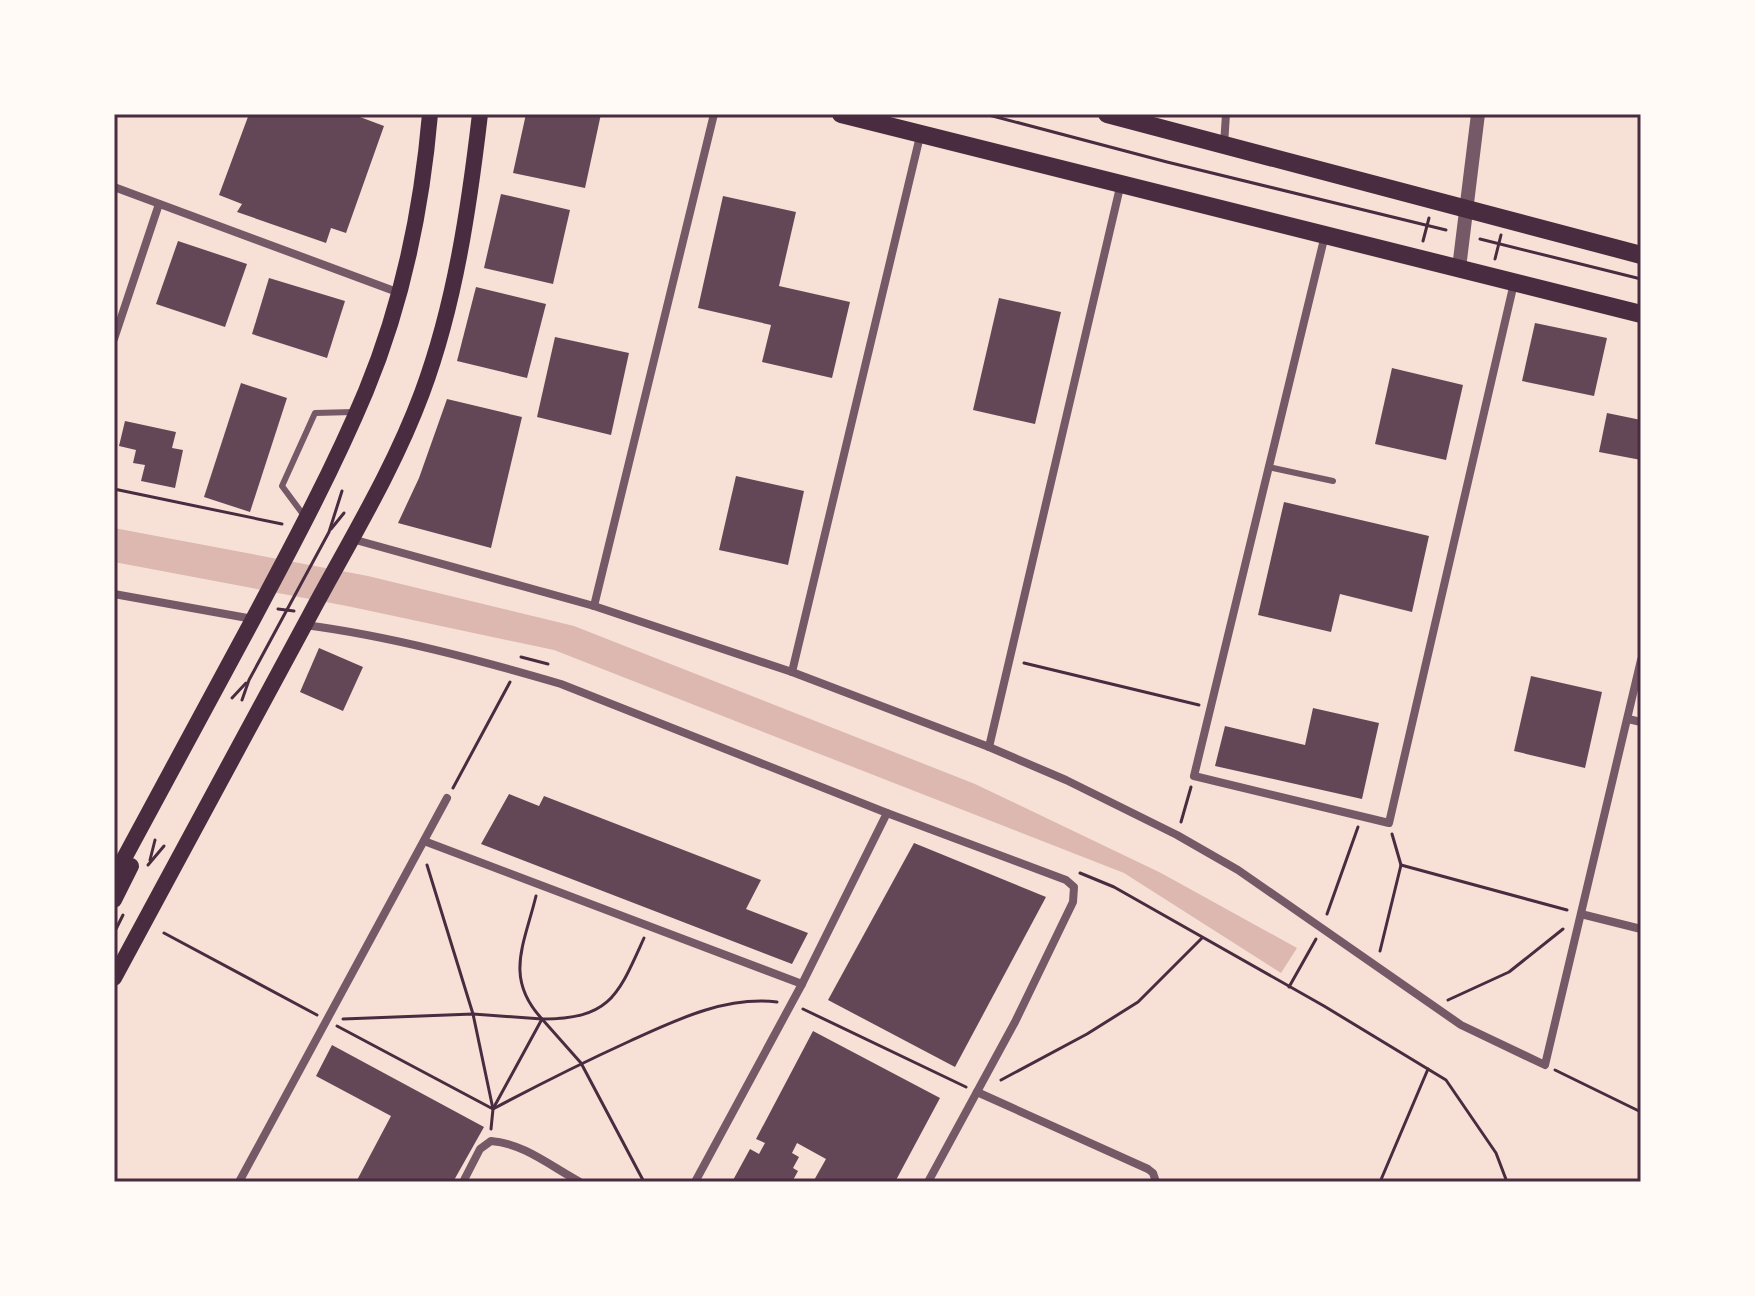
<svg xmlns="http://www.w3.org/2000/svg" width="1755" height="1296" font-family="Mulish,sans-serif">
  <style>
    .water { fill: #dcb8b0 }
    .building { fill: #644757 }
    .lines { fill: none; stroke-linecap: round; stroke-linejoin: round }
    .path { stroke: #4a2c40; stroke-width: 3 }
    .service { stroke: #755966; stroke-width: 6 }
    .minor { stroke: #755966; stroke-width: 8 }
    .tertiary { stroke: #755966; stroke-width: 14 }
    .secondary { stroke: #4a2c40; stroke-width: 16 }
    .primary { stroke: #4a2c40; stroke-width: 18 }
    .neatline { fill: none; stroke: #4a2c40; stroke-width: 3 }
  </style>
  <rect width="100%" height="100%" fill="#f7e1d7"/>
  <path class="water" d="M114 528 368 576 574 626 975 784 1161 873 1297 948 1281 973 1124 873 554 650 347 606 114 562Z"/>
  <g class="building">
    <path d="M249 114H352L384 126 346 233 331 228 326 243 237 212 242 204 219 195Z"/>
    <path d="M526 114H601L585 188 513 173Z"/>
    <path d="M501 194 570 210 553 284 484 268Z"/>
    <path d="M723 196 796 212 779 286 850 302 832 378 762 362 771 325 698 308Z"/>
    <path d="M178 241 247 264 225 327 156 304Z"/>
    <path d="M269 278 345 301 327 358 252 334Z"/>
    <path d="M476 287 546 304 527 378 457 361Z"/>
    <path d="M999 298 1061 312 1035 424 973 410Z"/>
    <path d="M1535 323 1607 338 1594 396 1522 381Z"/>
    <path d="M555 337 629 353 611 435 537 417Z"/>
    <path d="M1392 368 1463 385 1446 460 1375 444Z"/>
    <path d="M241 383 287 398 250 512 204 497Z"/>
    <path d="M447 399 522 417 491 548 398 523 419 478Z"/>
    <path d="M1607 413 1641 420V460L1599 452Z"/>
    <path d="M125 421 176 432 172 448 183 450 175 488 141 481 145 465 133 463 136 450 119 446Z"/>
    <path d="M736 476 804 491 788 565 719 550Z"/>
    <path d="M1284 502 1429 536 1412 612 1340 594 1331 632 1258 615Z"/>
    <path d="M319 648 363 667 343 711 300 692Z"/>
    <path d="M1531 676 1602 692 1585 768 1514 751Z"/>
    <path d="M1313 708 1379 723 1362 799 1215 766 1225 726 1305 745Z"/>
    <path d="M509 794 539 806 544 796 761 880 746 909 808 933 792 964 481 844Z"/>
    <path d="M914 843 1046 897 955 1067 828 1000Z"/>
    <path d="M813 1031 940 1098 895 1182H813L826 1159 797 1143 792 1153 799 1157 793 1168 798 1171 792 1182H732L750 1149 759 1154 765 1143 756 1139Z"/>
    <path d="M332 1045 484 1127 453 1182H356L391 1116 316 1076Z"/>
  </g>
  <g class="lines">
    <g class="path">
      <path d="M985 114 1167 162 1446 230"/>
      <path d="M1480 239 1641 279"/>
      <path d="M1423 241 1429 218"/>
      <path d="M1495 259 1501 235"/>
      <path d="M114 489 282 524"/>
      <path d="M331 529 344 513"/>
      <path d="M278 609 294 611"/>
      <path d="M521 657 548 664"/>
      <path d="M1024 663 1199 705"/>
      <path d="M232 698 246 683"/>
      <path d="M242 700 249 680 329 532 342 491"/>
      <path d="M453 788 510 682"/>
      <path d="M1181 822 1191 787"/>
      <path d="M150 860 155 840"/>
      <path d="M148 865 164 846"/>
      <path d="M427 865 473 1014 493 1109C538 1085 584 1062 630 1041 676 1020 725 996 777 1002"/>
      <path d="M1401 865 1567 910"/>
      <path d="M1080 873 1114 887 1324 1006 1446 1080 1496 1153 1507 1182"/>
      <path d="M536 896C524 945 504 978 542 1019 611 1019 618 995 644 938"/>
      <path d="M1327 914 1358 827"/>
      <path d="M114 933 123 915"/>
      <path d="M164 933 317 1015"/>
      <path d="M1380 951 1401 865 1392 834"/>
      <path d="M1289 987 1316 939"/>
      <path d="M1448 1000 1509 972 1563 929"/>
      <path d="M803 1009 966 1087"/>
      <path d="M343 1019 473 1014 542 1019 581 1063 644 1182"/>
      <path d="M337 1026 493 1109 491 1129"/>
      <path d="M1555 1070 1641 1112"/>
      <path d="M1001 1080 1087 1034 1138 1002 1202 938"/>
      <path d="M494 1107 542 1019"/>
      <path d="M1380 1182 1428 1069"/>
    </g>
    <g class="service">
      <path d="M1268 467 1333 481"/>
      <path d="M305 517 282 486 315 413 353 412"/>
    </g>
    <g class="minor">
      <path d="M1224 145 1226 114"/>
      <path d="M114 187 397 292"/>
      <path d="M1325 235 1194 776 1389 823 1514 283"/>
      <path d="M114 339 159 204"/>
      <path d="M352 539 594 606 792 672 989 747 1066 780 1177 835 1238 870 1461 1025 1545 1065 1641 660"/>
      <path d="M114 594 253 619"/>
      <path d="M594 606 714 114"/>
      <path d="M305 625C390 636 479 660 561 684L887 813 1066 880 1074 887 1073 902 1015 1022 928 1182"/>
      <path d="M792 672 921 132"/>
      <path d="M1628 719 1641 722"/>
      <path d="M989 747 1121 183"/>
      <path d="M424 841 802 984"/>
      <path d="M1581 914 1641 929"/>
      <path d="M977 1092 1148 1169 1153 1173 1156 1182"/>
      <path d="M239 1182 447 798"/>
      <path d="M463 1182 480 1149 491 1141C523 1143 552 1167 580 1182"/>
      <path d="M695 1182 802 984 887 813"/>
    </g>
    <path class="tertiary" d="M1459 268 1478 114"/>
    <g class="secondary">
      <path d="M114 877C159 793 204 709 250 625 291 548 332 472 366 391 402 304 422 207 430 114"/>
      <path d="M114 900 131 866"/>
      <path d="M114 978C179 857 245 736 310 615 349 542 393 471 422 393 455 304 469 208 480 114"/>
    </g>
    <g class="primary">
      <path d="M841 114 1641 314"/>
      <path d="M1107 114 1641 255"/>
    </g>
  </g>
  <rect width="1755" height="1296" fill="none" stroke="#fffaf5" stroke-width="232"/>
  <rect x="116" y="116" width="1523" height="1064" class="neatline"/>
</svg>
